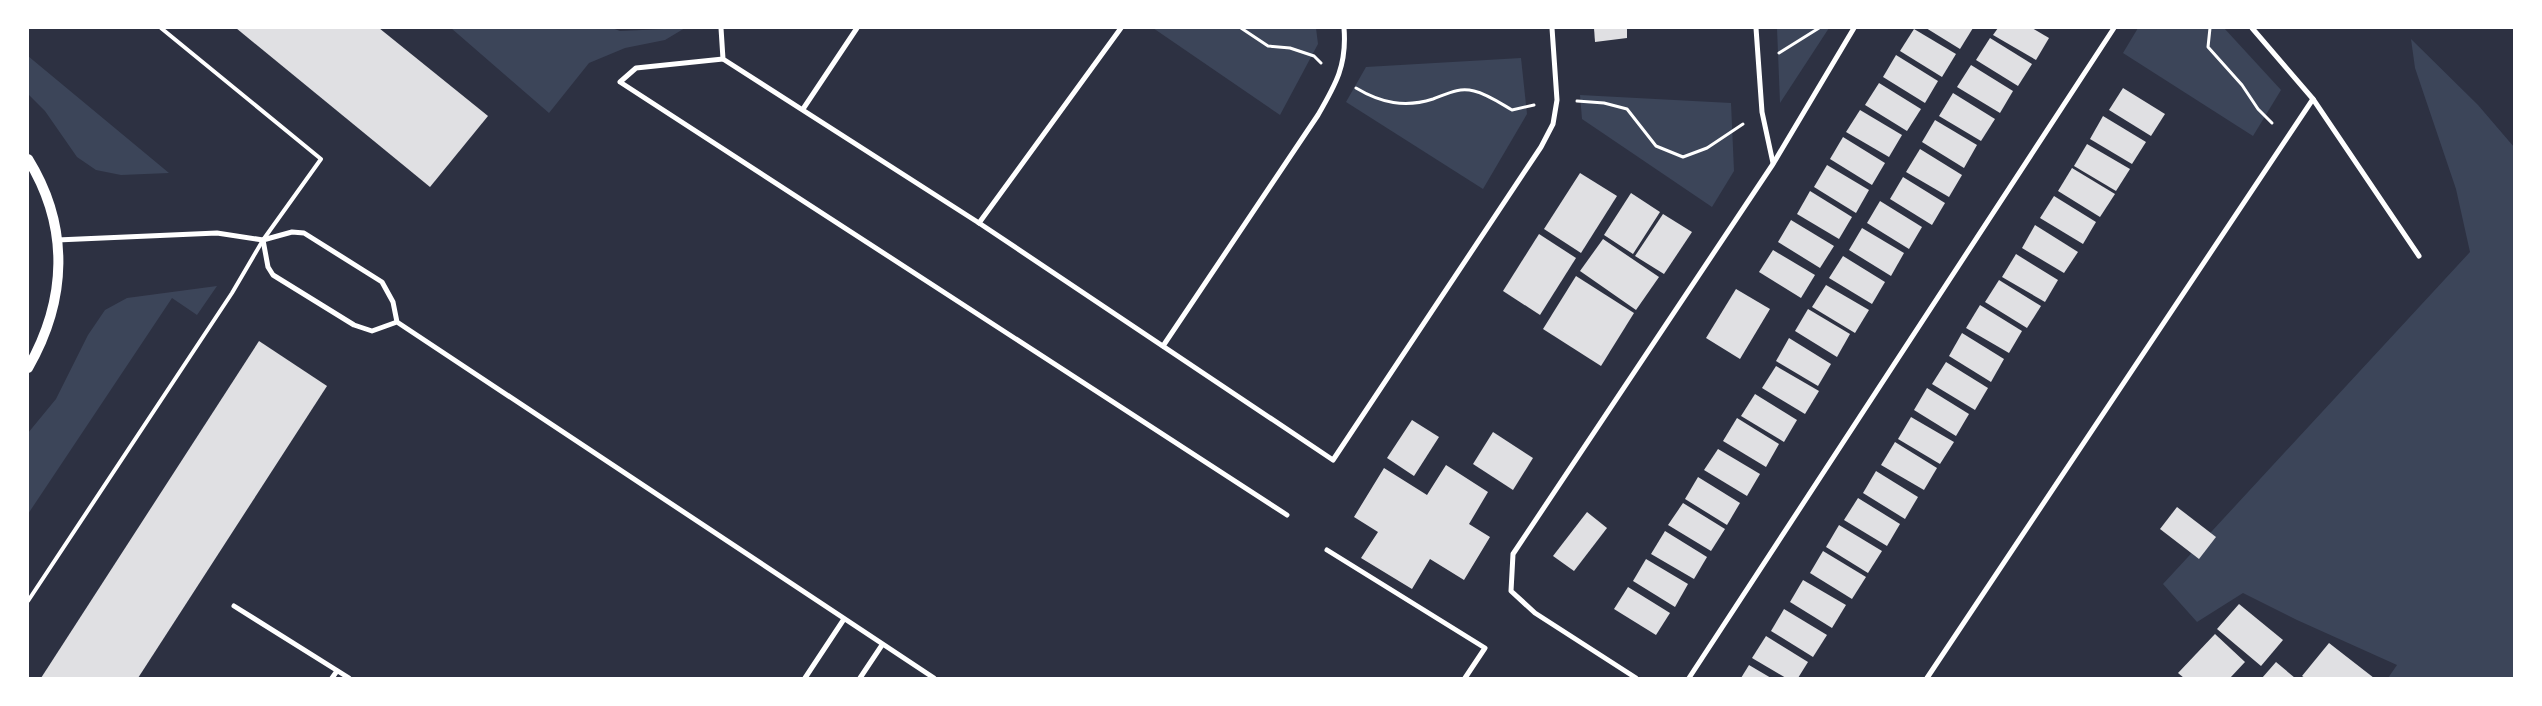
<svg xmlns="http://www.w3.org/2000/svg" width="2542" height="706" font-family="Rubik,sans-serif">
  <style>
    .green { fill: #3c4559 }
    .building { fill: #e0e0e3 }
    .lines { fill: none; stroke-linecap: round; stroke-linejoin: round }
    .path { stroke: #fff; stroke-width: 3 }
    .service { stroke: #fff; stroke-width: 4 }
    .minor { stroke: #fff; stroke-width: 5 }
    .secondary { stroke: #fff; stroke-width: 10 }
  </style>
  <rect width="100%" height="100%" fill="#2d3142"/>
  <g class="green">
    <path d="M451 28H612L620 31 685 28 665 40 625 48 589 63 549 113Z"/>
    <path d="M1153 28H1316L1318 44 1280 115Z"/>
    <path d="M1777 28H1829L1780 103Z"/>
    <path d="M2138 28H2224L2281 90 2253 136 2123 53Z"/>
    <path d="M2411 39 2478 105 2514 147V678H2388L2397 665 2297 620 2243 593 2197 622 2163 584 2470 252 2456 189 2415 68Z"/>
    <path d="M28 56 169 173 121 175 96 170 77 157 45 111 28 94Z"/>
    <path d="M1521 58 1527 114 1483 189 1346 102 1366 67Z"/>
    <path d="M1580 95 1731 103 1734 171 1712 207 1582 119Z"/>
    <path d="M217 286 197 315 172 298 28 514V433L56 399 88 335 105 310 127 298Z"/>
  </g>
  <g class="building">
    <path d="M236 28H379L488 116 430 187Z"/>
    <path d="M1594 28H1627V38L1595 42Z"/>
    <path d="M1926 28H1973L1960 49Z"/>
    <path d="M1998 28H2032L2049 38 2036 60 1993 35Z"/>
    <path d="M1914 29 1956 54 1942 77 1900 51Z"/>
    <path d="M1990 38 2032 64 2018 86 1976 60Z"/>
    <path d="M1896 55 1938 81 1925 103 1883 77Z"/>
    <path d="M1971 65 2013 91 2000 113 1957 87Z"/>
    <path d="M1879 83 1921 109 1907 131 1865 105Z"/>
    <path d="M2123 88 2165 114 2151 136 2109 110Z"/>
    <path d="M1953 93 1995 119 1981 141 1939 116Z"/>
    <path d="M1860 110 1902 135 1889 157 1846 132Z"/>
    <path d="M2103 116 2146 142 2132 164 2090 139Z"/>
    <path d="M1935 120 1977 145 1964 168 1922 142Z"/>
    <path d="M1843 137 1885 163 1872 185 1830 159Z"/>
    <path d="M2087 144 2130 169 2116 191 2074 166Z"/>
    <path d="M1920 149 1962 175 1949 197 1906 172Z"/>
    <path d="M1827 165 1869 190 1856 213 1814 187Z"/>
    <path d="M2072 168 2115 194 2100 217 2058 191Z"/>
    <path d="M1580 173 1617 196 1581 253 1544 229Z"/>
    <path d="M1903 177 1945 203 1932 225 1890 199Z"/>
    <path d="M1810 191 1852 217 1839 239 1797 214Z"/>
    <path d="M1631 193 1660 212 1633 254 1604 235Z"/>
    <path d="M2054 196 2096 222 2083 244 2040 218Z"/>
    <path d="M1880 201 1922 227 1909 249 1867 223Z"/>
    <path d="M1663 214 1692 232 1664 274 1635 256Z"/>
    <path d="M1791 220 1834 246 1820 268 1778 242Z"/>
    <path d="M2035 225 2078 252 2064 273 2022 248Z"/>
    <path d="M1862 228 1904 253 1891 276 1849 250Z"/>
    <path d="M1539 234 1576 258 1540 315 1503 291Z"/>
    <path d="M1603 239 1659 277 1636 310 1580 271Z"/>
    <path d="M1773 250 1815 275 1801 298 1759 272Z"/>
    <path d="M2016 254 2058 280 2045 302 2002 277Z"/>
    <path d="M1843 256 1885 282 1872 304 1829 278Z"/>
    <path d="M1576 276 1634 313 1601 366 1543 329Z"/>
    <path d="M1999 280 2041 306 2027 328 1985 302Z"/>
    <path d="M1826 285 1869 310 1855 333 1812 307Z"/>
    <path d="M1736 289 1770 309 1740 359 1706 338Z"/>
    <path d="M1980 305 2022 331 2009 353 1966 328Z"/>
    <path d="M1808 309 1850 334 1837 357 1795 331Z"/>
    <path d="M1962 333 2004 359 1991 382 1949 356Z"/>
    <path d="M1789 338 1831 364 1818 386 1776 361Z"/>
    <path d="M259 341 327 386 138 678H41Z"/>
    <path d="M1946 362 1988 388 1975 410 1932 384Z"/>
    <path d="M1776 366 1819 391 1805 414 1762 388Z"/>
    <path d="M1927 388 1969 414 1956 436 1914 410Z"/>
    <path d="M1755 394 1797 420 1784 442 1741 416Z"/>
    <path d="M1911 417 1954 442 1940 464 1898 439Z"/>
    <path d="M1737 418 1779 444 1766 467 1723 441Z"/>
    <path d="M1412 420 1439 437 1414 476 1387 458Z"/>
    <path d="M1493 432 1533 458 1513 490 1473 464Z"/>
    <path d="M1895 442 1937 468 1924 490 1881 465Z"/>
    <path d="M1718 449 1760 474 1747 496 1704 470Z"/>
    <path d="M1446 465 1488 492 1469 524 1490 537 1464 580 1430 559 1412 589 1361 558 1378 532 1354 517 1384 468 1427 495Z"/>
    <path d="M1876 471 1918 497 1905 519 1863 493Z"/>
    <path d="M1698 477 1740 503 1727 525 1685 499Z"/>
    <path d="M1858 498 1900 524 1887 546 1844 520Z"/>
    <path d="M1683 503 1725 529 1711 551 1668 525Z"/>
    <path d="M2177 507 2216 537 2199 559 2160 529Z"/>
    <path d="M1587 512 1607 528 1574 571 1553 556Z"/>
    <path d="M1839 525 1882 551 1868 573 1826 547Z"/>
    <path d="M1665 531 1707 557 1694 579 1651 554Z"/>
    <path d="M1823 551 1866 577 1852 599 1810 573Z"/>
    <path d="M1646 559 1688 584 1675 607 1633 581Z"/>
    <path d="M1803 580 1846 605 1832 628 1790 602Z"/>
    <path d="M1628 587 1670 613 1656 635 1614 609Z"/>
    <path d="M2239 604 2283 640 2261 666 2217 629Z"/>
    <path d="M1784 609 1827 635 1813 657 1771 631Z"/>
    <path d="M2215 634 2245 662 2230 678H2184L2178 673Z"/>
    <path d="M1766 636 1808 662 1798 678H1786L1752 658Z"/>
    <path d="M2329 643 2374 678H2305L2302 676Z"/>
    <path d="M2276 662 2295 678H2262Z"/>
    <path d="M1749 665 1771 678H1741Z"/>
  </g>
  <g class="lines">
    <g class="path">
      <path d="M1241 28 1268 46 1290 48 1314 56 1321 63"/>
      <path d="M2210 28 2208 47 2242 85 2258 109 2272 123"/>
      <path d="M1779 53 1819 28"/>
      <path d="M1356 88C1381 103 1405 108 1433 99 1447 94 1458 87 1474 91 1487 94 1500 103 1512 110L1534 105"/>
      <path d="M1577 101 1604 103 1627 109 1656 146 1683 157 1707 148 1743 124"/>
    </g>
    <path class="service" d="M28 601 232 293 263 240 321 159 161 28"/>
    <g class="minor">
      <path d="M721 28 723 59 979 223 1333 460 1541 147 1553 124 1557 100 1552 28"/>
      <path d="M1756 28 1762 112 1773 163"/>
      <path d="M2252 28 2313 99 2419 256"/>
      <path d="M723 59 636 68 620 82 1287 515"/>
      <path d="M803 109 857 28"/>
      <path d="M979 223 1121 28"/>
      <path d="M57 240 217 233 263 240"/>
      <path d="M397 322 372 331 354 325 273 275 268 267 263 240 292 232 304 233 382 282 393 302 397 322 934 678"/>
      <path d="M1163 346 1318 115C1336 84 1347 65 1344 28"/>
      <path d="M1327 550 1485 648 1465 678"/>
      <path d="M234 606 349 678"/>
      <path d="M332 678 337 671"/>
      <path d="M805 678 844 619"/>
      <path d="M860 678 882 645"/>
      <path d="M1636 678 1535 613 1511 591 1513 554 1773 164 1854 28"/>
      <path d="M1689 678 2114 28"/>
      <path d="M1927 678 2313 99"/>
    </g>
    <path class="secondary" d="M28 159C70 227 67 300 28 368"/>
  </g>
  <rect width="2542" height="706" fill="none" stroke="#ffffff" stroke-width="58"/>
</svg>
